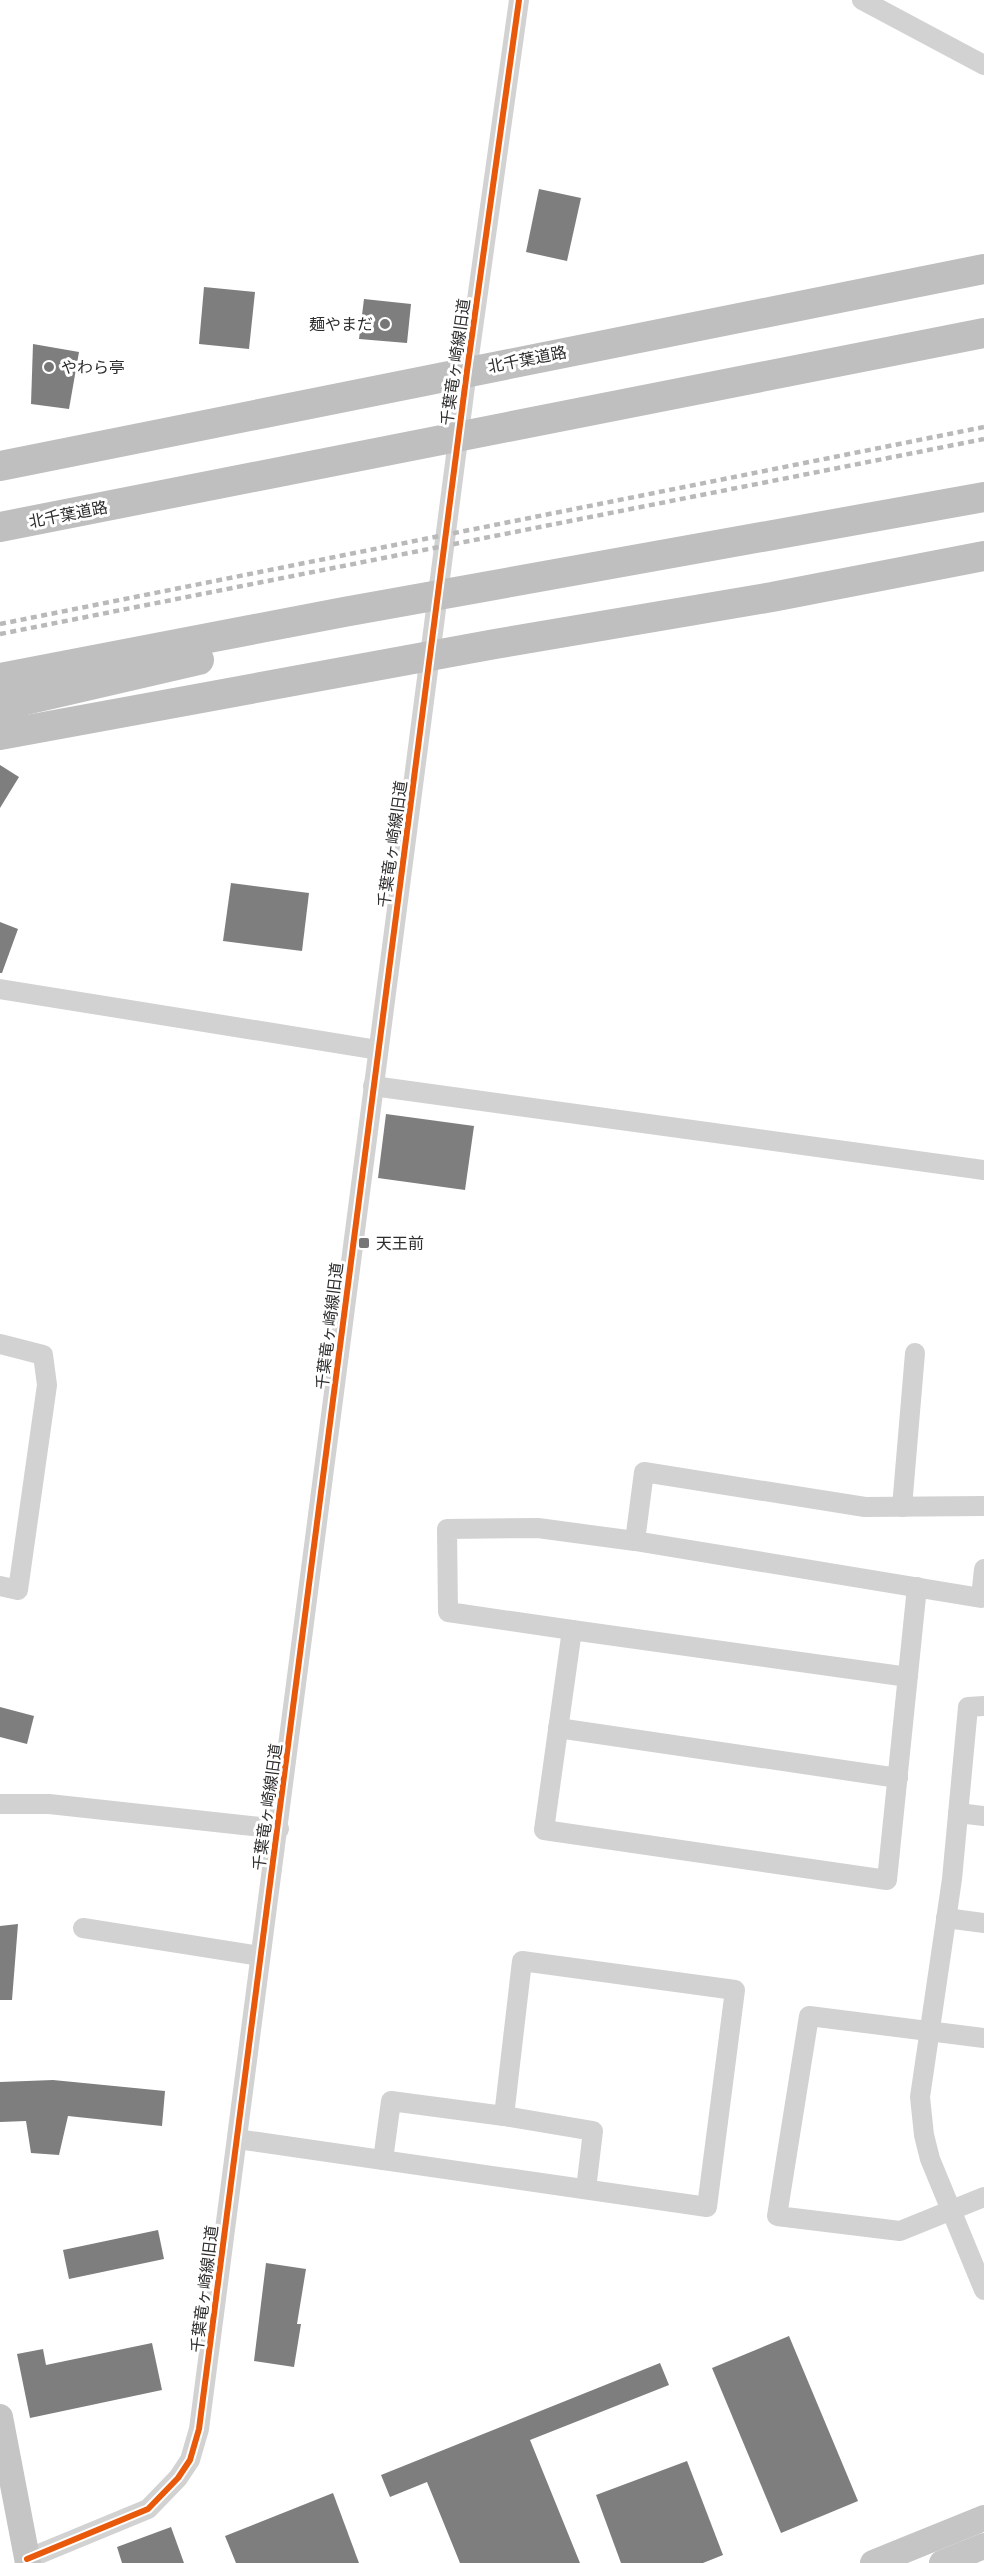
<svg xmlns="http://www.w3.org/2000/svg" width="984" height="2563" font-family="Barlow,'Noto Sans JP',sans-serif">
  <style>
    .building { fill: #7e7e7e }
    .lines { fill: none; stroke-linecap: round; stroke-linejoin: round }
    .minor { stroke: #d2d2d2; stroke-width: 20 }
    .major { stroke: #c5c5c5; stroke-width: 26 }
    .highway { stroke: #bfbfbf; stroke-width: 30 }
    .rail { stroke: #b9b9b9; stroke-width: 4.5; stroke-dasharray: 6 4.5; stroke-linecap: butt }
    .cycleway-casing { stroke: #fff; stroke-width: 10 }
    .cycleway { stroke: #e8590c; stroke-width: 6 }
    .poi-dot { fill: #767676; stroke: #fff; stroke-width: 2 }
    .labels { text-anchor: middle; stroke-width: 6; stroke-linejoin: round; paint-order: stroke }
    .poi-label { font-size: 16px; fill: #2d2d2d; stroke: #fff; text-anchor: start }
    .street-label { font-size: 16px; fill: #2d2d2d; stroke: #fff }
  </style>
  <rect width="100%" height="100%" fill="#fff"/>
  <g class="building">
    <path d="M539 189 581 198 567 261 526 252Z"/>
    <path d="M204 287 255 292 249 349 199 344Z"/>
    <path d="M364 299 411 304 407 343 359 339Z"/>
    <path d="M33 344 79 352 69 409 31 404Z"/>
    <path d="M0 765 19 777 0 808Z"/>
    <path d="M231 883 309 893 302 951 223 941Z"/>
    <path d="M0 922 18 929 2 973H0Z"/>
    <path d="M386 1114 474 1126 465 1190 378 1178Z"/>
    <path d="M0 1707 34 1716 27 1744 0 1737Z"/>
    <path d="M18 1924 12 2000H0V1926Z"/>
    <path d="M53 2080 165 2091 162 2126 68 2116 59 2155 31 2153 26 2121 0 2122V2082Z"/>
    <path d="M158 2230 164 2259 69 2279 63 2250Z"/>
    <path d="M266 2263 306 2269 297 2324H301L294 2367 254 2361Z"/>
    <path d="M789 2336 858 2501 781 2533 712 2368Z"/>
    <path d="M152 2343 162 2390 30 2418 17 2354 43 2349 46 2365Z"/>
    <path d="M660 2363 669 2385 530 2440 580 2563H460L427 2482 390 2497 381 2475Z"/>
    <path d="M687 2461 723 2555 703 2563H621L596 2495Z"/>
    <path d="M333 2493 359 2563H236L225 2536Z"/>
    <path d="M171 2527 184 2563H122L117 2547Z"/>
  </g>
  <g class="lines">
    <g class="minor">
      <path d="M862 0 984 65"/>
      <path d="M0 989 378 1050"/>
      <path d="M373 1086 984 1170"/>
      <path d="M0 1344 43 1355 47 1385 18 1590 0 1586"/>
      <path d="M984 1506 865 1507 644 1472 635 1541 981 1598 984 1569"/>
      <path d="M902 1507 915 1353"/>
      <path d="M572 1630 448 1612 447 1529 538 1528 635 1541"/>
      <path d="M908 1677 572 1630 544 1830 887 1880 917 1587"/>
      <path d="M984 1706 968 1707 952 1879 920 2097 924 2135 930 2159 984 2290"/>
      <path d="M558 1728 898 1778"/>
      <path d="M0 1804H49L279 1829"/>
      <path d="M958 1813 984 1816"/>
      <path d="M946 1918 984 1923"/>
      <path d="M83 1928 260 1956"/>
      <path d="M984 2038 809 2016 777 2216 900 2231 984 2197"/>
      <path d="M237 2139 707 2207 735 1990 522 1961 504 2116 593 2131 586 2189"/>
      <path d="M383 2160 391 2101 504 2116"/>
      <path d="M27 2559 148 2509 178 2478 190 2460 199 2429 467 371 519 0"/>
    </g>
    <g class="major">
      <path d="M0 2417 28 2563"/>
      <path d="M873 2563 984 2518"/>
      <path d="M942 2563 984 2546"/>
    </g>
    <g class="highway">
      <path d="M0 466 984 269"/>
      <path d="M0 527 984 333"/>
      <path d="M0 678 344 612 984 497"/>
      <path d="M0 706 199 660"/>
      <path d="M0 735 495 644 772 597 984 556"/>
    </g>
    <g class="rail">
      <path d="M0 624 984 427"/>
      <path d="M0 634 984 439"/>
    </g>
    <defs>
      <path id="cycleway" d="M27 2559 148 2509 178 2478 190 2460 199 2429 467 371 519 0"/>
    </defs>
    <use href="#cycleway" class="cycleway-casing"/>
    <use href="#cycleway" class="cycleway"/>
  </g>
  <g class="poi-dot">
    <circle cx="385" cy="324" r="6"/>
    <circle cx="49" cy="367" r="6"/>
    <rect x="358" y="1237" width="12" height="12" rx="3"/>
  </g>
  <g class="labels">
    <g class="poi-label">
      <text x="373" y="330" text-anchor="end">麺やまだ</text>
      <text x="61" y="373">やわら亭</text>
      <text x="376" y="1249">天王前</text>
    </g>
    <g class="street-label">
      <text transform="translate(527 359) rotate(-11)" y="6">北千葉道路</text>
      <text transform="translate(455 362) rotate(-82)" y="6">千葉竜ヶ崎線旧道</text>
      <text transform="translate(68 514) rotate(-11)" y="6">北千葉道路</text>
      <text transform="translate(392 844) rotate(-82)" y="6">千葉竜ヶ崎線旧道</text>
      <text transform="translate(329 1326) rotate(-83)" y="6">千葉竜ヶ崎線旧道</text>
      <text transform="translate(267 1807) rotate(-82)" y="6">千葉竜ヶ崎線旧道</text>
      <text transform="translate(204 2289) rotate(-83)" y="6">千葉竜ヶ崎線旧道</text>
    </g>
  </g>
</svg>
